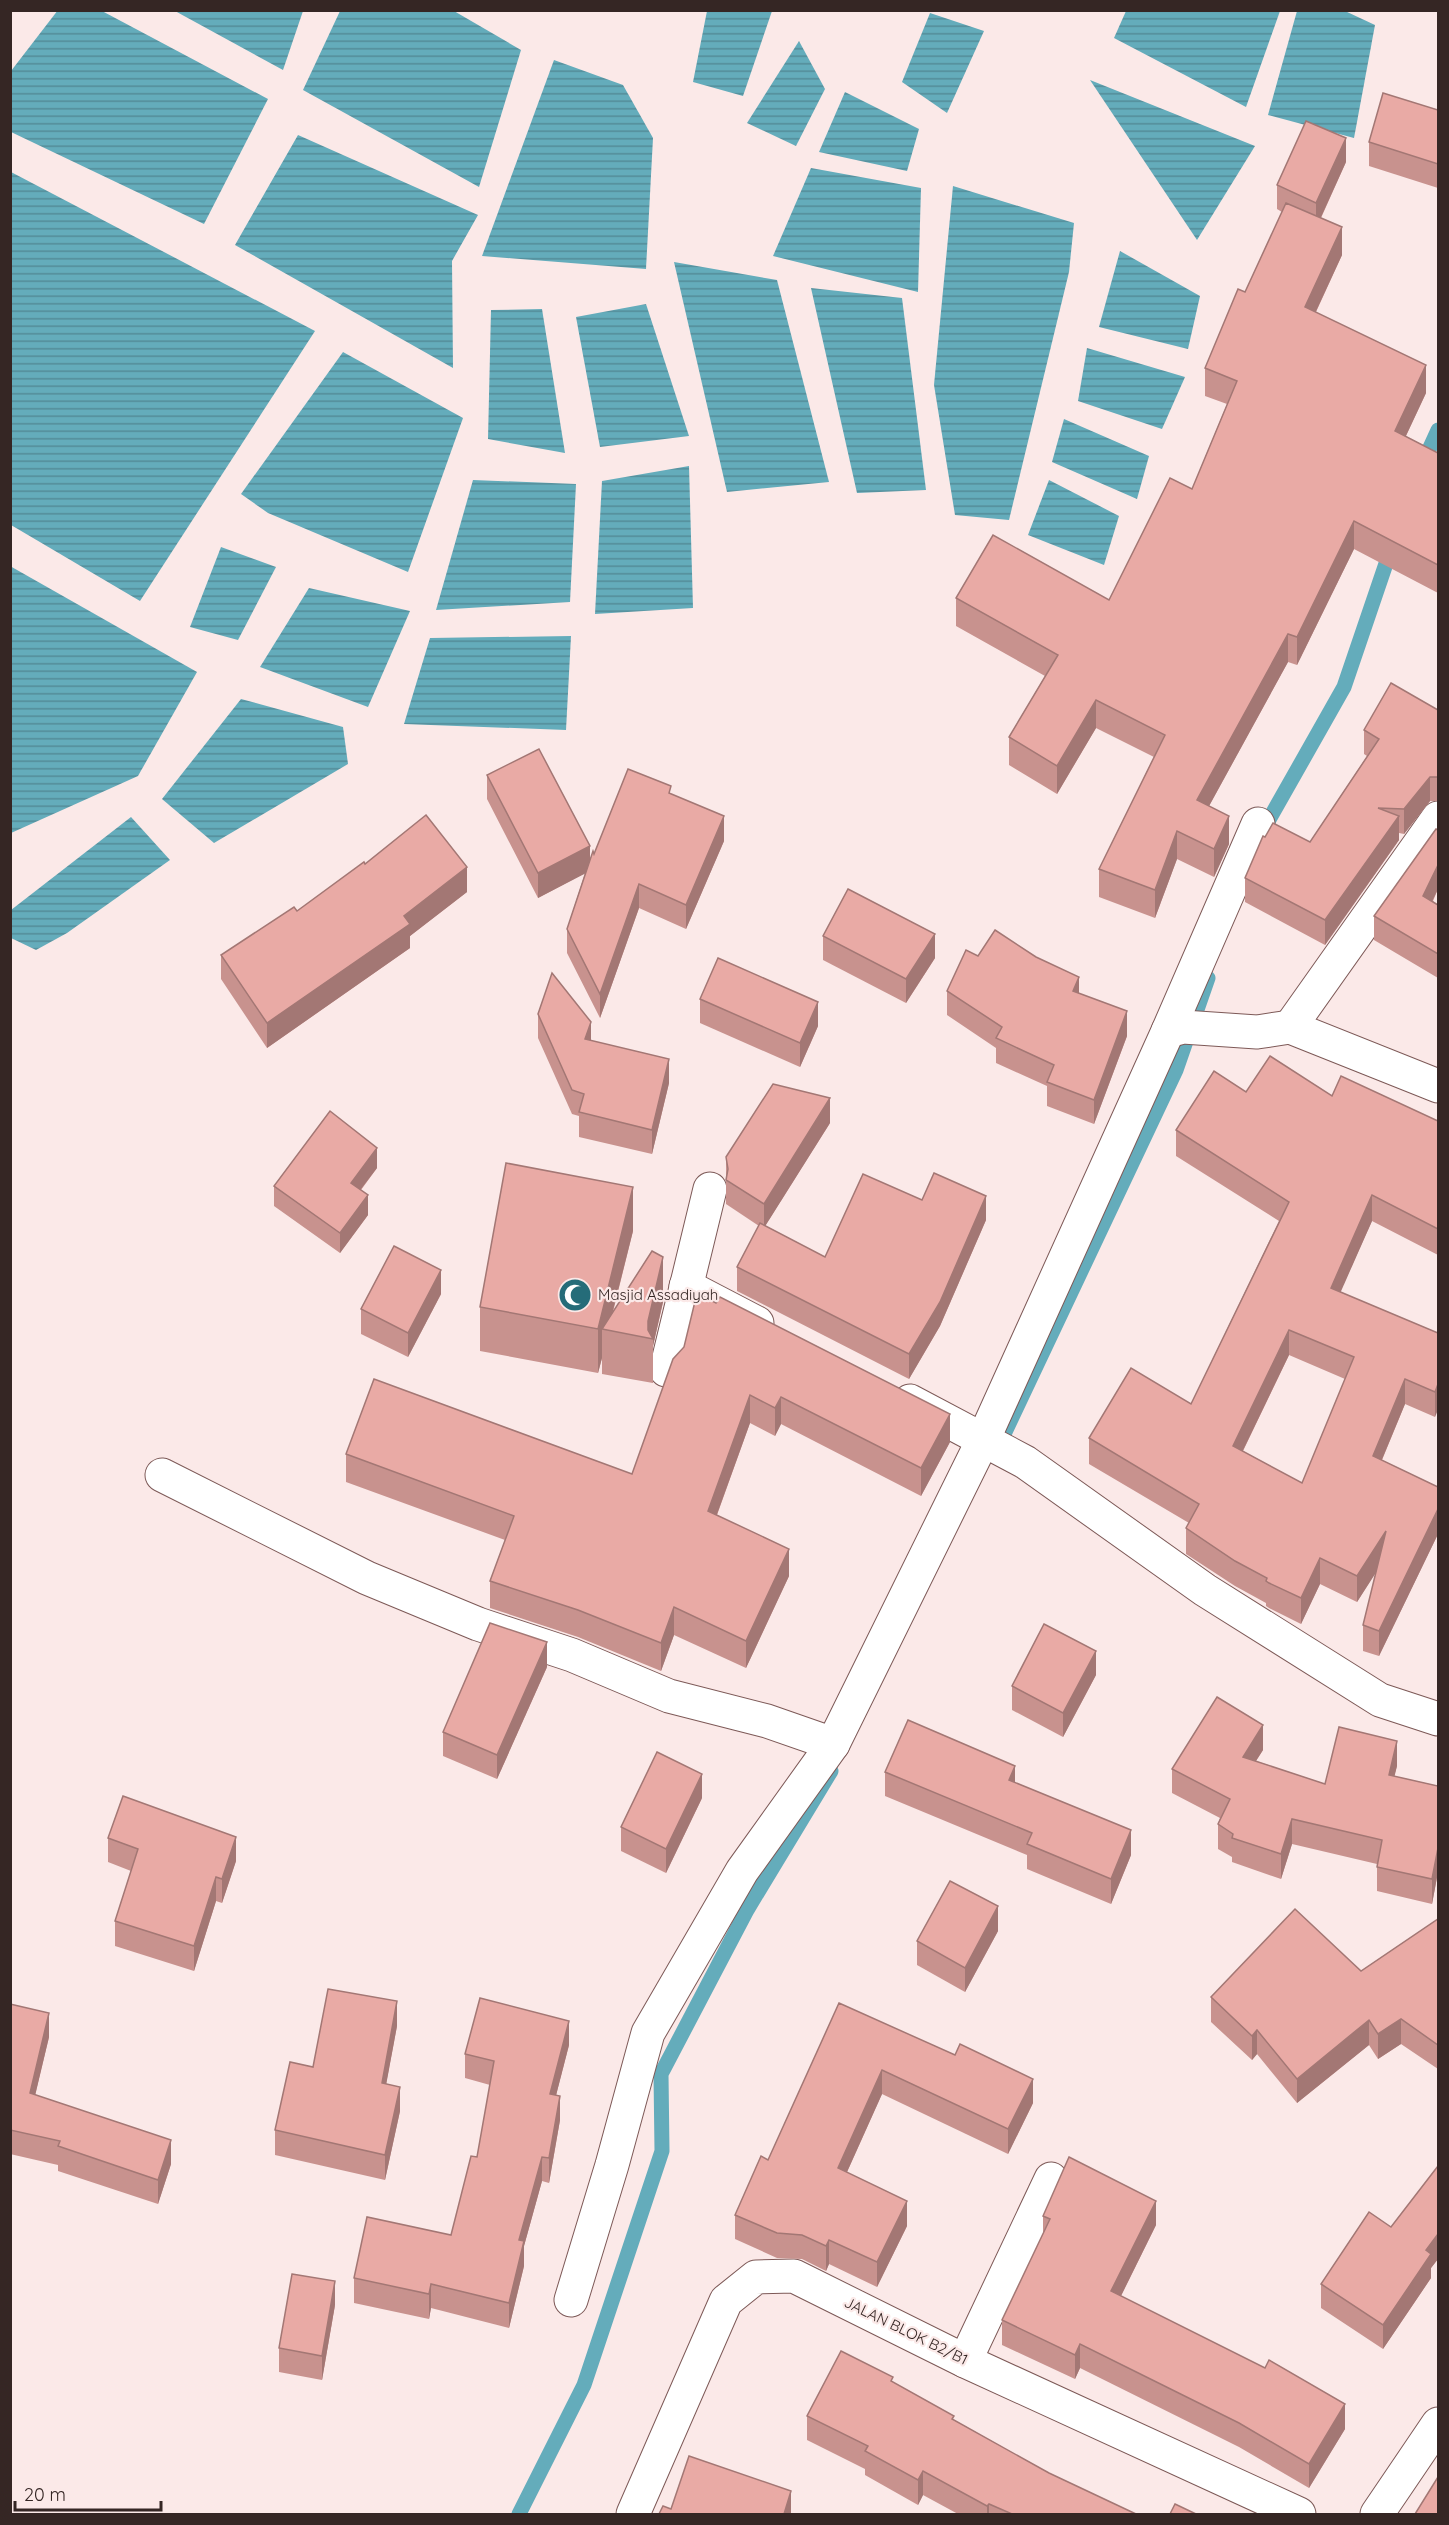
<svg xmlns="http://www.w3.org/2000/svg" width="1449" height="2525" font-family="Quicksand,sans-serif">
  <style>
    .water { fill: url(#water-rules) }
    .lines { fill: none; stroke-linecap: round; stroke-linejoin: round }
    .stream { stroke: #64acbb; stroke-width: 15 }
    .minor-casing { stroke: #7d5957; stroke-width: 35 }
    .minor { stroke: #fff; stroke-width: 33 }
    .wall { fill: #c8928e; fill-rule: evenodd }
    .shaded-wall { fill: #a37774 }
    .building { fill: #e9aaa5; stroke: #a37774; stroke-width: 1.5; fill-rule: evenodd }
    .labels { text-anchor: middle; stroke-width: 4.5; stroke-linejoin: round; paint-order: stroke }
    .poi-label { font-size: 15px; fill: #352624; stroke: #fbe9e8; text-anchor: start }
    .street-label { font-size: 15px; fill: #352624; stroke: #fbe9e8 }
  </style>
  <defs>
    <pattern id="water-rules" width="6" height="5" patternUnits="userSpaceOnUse" patternTransform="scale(1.5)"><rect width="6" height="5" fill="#64acbb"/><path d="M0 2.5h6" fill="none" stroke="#538c98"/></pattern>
  </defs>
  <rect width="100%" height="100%" fill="#fbe9e8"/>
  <g class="water">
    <path d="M58 10 102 11 268 99 204 224 11 132V71Z"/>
    <path d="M175 11H303L283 70Z"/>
    <path d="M340 11H454L521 50 479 187 303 90Z"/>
    <path d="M707 11H772L743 96 693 82Z"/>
    <path d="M1126 11H1280L1246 107 1114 38Z"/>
    <path d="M1297 11H1345L1375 25 1354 138 1268 115Z"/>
    <path d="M930 13 984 31 947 113 902 82Z"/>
    <path d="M799 41 825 89 796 146 747 123Z"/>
    <path d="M554 60 623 85 653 138 646 269 482 256Z"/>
    <path d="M1090 80 1255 146 1197 240Z"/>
    <path d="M845 92 919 129 907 171 819 152Z"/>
    <path d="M298 135 478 215 452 261 453 368 235 245Z"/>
    <path d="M811 168 921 188 918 292 773 256Z"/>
    <path d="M11 172 315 331 140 601 11 525Z"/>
    <path d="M953 186 1074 223 1069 272 1009 520 955 515 934 385Z"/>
    <path d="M1120 251 1200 296 1188 349 1099 327Z"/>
    <path d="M674 262 777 280 829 482 727 492Z"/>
    <path d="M811 288 902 298 926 490 857 493Z"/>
    <path d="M646 304 689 436 600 447 576 317Z"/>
    <path d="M542 309 565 453 488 439 491 310Z"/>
    <path d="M1087 348 1185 377 1162 429 1078 401Z"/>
    <path d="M343 352 463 418 408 572 268 513 241 494Z"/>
    <path d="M1064 419 1149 456 1137 499 1052 462Z"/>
    <path d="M689 466 693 608 595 614 602 481Z"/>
    <path d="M473 480 576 484 570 602 436 610Z"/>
    <path d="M1049 480 1119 516 1104 565 1028 535Z"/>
    <path d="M221 547 276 567 238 640 190 627Z"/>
    <path d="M10 566 197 672 138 776 11 833Z"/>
    <path d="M309 588 410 611 368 707 260 667Z"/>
    <path d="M571 636 566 730 404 724 430 638Z"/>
    <path d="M241 699 343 727 348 764 214 843 162 799Z"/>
    <path d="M131 817 170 860 67 933 36 950 11 938V910Z"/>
  </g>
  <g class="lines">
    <g class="stream">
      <path d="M1422 465 1438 430"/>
      <path d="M1262 832 1344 687 1392 546"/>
      <path d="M996 1451 1176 1070 1208 978"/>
      <path d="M519 2514 584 2385 662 2151 661 2074 747 1910 831 1771"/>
    </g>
    <defs>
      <g id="minor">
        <path d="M1290 1027 1438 818"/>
        <path d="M1168 1031 1183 1027 1257 1032 1290 1027 1438 1086"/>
        <path d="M686 1286 757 1323"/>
        <path d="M666 1370 710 1189"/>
        <path d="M910 1401 1025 1462 1205 1590 1380 1700 1438 1719"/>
        <path d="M162 1475 367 1578 478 1624 572 1655 669 1696 767 1721 833 1744"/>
        <path d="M571 2300 612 2165 648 2033 742 1871 833 1744 984 1438 1168 1031 1258 824"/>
        <path d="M965 2361 1051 2179"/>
        <path d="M633 2514 726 2301 756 2277 794 2276 965 2361 1299 2514"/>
        <path d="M1377 2514 1438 2424"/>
      </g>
    </defs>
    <use href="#minor" class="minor-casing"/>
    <use href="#minor" class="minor"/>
  </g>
  <g class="wall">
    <path d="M1438 110V188L1369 166V142Z"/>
    <path d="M1346 162 1321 218 1342 255 1316 312 1426 393 1406 436 1438 453V593L1354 549 1297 665 1288 662 1209 806 1229 844 1214 877 1177 859 1155 918 1099 897V869L1154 757 1096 728 1057 794 1009 765V737L1045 676 956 626V598L1109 600 1192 489 1227 404 1205 396V368L1245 292 1282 212 1277 209V185Z"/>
    <path d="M1438 710V801H1430L1404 834 1399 833V840L1325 945 1245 902V878L1265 837 1310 842 1367 756 1364 754V730Z"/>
    <path d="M487 775 590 859 594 854 671 794 724 841 686 929 639 908 600 1018 567 953V929L585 873 538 898 487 799Z"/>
    <path d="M1438 830V889L1433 901 1438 905V978L1374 940V916Z"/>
    <path d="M365 864 467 892 410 936V948L267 1048 221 979V955L297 911Z"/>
    <path d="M823 936 935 958 906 1003 823 960Z"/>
    <path d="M978 956 1079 993 1127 1036 1094 1124 1047 1106V1086L996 1063V1048L947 1015V991Z"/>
    <path d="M700 999 818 1026 800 1067 700 1023Z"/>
    <path d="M538 1014 591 1040 669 1083 652 1154 579 1137V1116L572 1114 538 1038Z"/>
    <path d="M1246 1092 1332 1096 1438 1121V1255L1372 1221 1340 1292 1438 1333 1435 1417 1405 1404 1382 1460 1438 1487V1534L1379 1656 1363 1651V1625L1376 1572 1357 1602 1320 1584 1301 1624 1269 1608 1266 1606V1603L1235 1586 1186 1554V1528L1189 1523 1089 1464V1438L1191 1404 1279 1221 1176 1156V1130ZM1289 1355 1345 1379 1302 1483 1243 1451Z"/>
    <path d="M830 1123 765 1226 825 1257 922 1200 986 1220 940 1326 909 1379 737 1291V1267L759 1226 726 1204V1157Z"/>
    <path d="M377 1168 361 1190 368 1215 340 1253 274 1206V1186Z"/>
    <path d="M633 1231 613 1312 663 1302 653 1346V1383L602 1374V1358L598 1373 480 1351V1307Z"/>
    <path d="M441 1294 408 1357 361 1334V1309Z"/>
    <path d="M716 1303 950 1442 921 1496 781 1424 775 1436 750 1423 717 1515 789 1576 746 1668 674 1635 661 1671 578 1637 490 1608V1581L505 1540 346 1482V1454L632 1474 684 1347Z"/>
    <path d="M547 1667 497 1779 443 1756V1732Z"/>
    <path d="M1096 1675 1063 1737 1012 1710V1686Z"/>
    <path d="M1263 1750 1256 1761 1325 1784 1397 1766 1394 1776 1438 1786V1872L1432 1904 1377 1891V1864L1292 1844 1281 1879 1232 1862V1857L1218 1849V1824L1220 1818 1172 1793V1769Z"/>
    <path d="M885 1772 1015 1783 1131 1855 1111 1904 1027 1869V1855L885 1796Z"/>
    <path d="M702 1798 666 1873 621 1851V1827Z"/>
    <path d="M108 1838 236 1861 222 1903 216 1901 194 1971 115 1946V1921L131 1871 108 1862Z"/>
    <path d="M1438 1919V2069L1401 2044 1378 2059 1369 2045 1297 2103 1257 2054 1252 2060 1211 2022V1997L1361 1971Z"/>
    <path d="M998 1931 965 1992 917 1965V1941Z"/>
    <path d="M839 2003 1033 2103 1008 2154 882 2094 847 2172 907 2226 877 2287 829 2264 826 2271 802 2259 777 2258 735 2239V2215L768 2160Z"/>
    <path d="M10 2004 49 2037 35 2095 171 2164 158 2204 58 2171V2165L10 2154Z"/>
    <path d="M397 2026 386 2084 400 2111 385 2180 275 2155V2130L313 2067Z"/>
    <path d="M569 2045 556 2095 560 2120 549 2183 542 2181 524 2246V2266L509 2328 431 2308 429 2319 354 2303V2278L451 2235 477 2157 490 2085 465 2078V2054Z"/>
    <path d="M1438 2166V2259L1431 2268V2278L1383 2349 1321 2308V2284L1391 2227Z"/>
    <path d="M1043 2216 1156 2225 1121 2296 1345 2429 1309 2488 1239 2447 1080 2368 1075 2379 1002 2345V2320L1043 2235Z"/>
    <path d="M335 2305 322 2380 279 2372V2348Z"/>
    <path d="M893 2382 954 2420 1049 2473 1136 2514H958L923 2495 918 2505 865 2475V2469L807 2440V2416Z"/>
  </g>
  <g class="shaded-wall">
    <path d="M1346 138V162L1316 228V203Z"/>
    <path d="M1342 227V255L1305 335V307Z"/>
    <path d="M1426 365V393L1395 459V431Z"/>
    <path d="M1354 521V549L1297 665V637Z"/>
    <path d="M1288 634V662L1197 828V800Z"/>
    <path d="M1096 700V728L1057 794V766Z"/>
    <path d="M1430 777V801L1404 834V809Z"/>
    <path d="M724 816V841L686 929V905Z"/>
    <path d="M1229 816V844L1214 877V849Z"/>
    <path d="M1399 816V840L1325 945V920Z"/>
    <path d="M1177 831V859L1155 918V890Z"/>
    <path d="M590 846V871L538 898V873Z"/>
    <path d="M1438 865V889L1423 920V896Z"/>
    <path d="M467 867V892L410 936V948L267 1048V1023Z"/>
    <path d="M639 884V908L600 1018V994Z"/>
    <path d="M935 934V958L906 1003V979Z"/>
    <path d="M1079 977V1002L1073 991Z"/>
    <path d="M818 1002V1026L800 1067V1043Z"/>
    <path d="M1127 1011V1036L1094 1124V1100Z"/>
    <path d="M591 1022V1046L585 1039Z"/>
    <path d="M669 1059V1083L652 1154V1130Z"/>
    <path d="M830 1098V1123L764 1228V1204Z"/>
    <path d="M377 1148V1168L351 1202V1183Z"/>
    <path d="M633 1187V1231L608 1330 602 1329V1358L598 1373V1329Z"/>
    <path d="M368 1195V1215L340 1253V1233Z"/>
    <path d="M1372 1195V1221L1331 1314V1288Z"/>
    <path d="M986 1196V1220L940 1326 909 1379V1354Z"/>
    <path d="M663 1257V1302L653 1346V1339L648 1338V1321Z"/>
    <path d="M441 1270V1294L408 1357V1333Z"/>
    <path d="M1289 1330V1355L1233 1471V1446Z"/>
    <path d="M1405 1379V1404L1373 1481V1456Z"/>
    <path d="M1438 1384V1410L1435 1417V1392Z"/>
    <path d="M750 1395V1423L708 1539V1511Z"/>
    <path d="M781 1397V1424L775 1436V1408Z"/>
    <path d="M950 1414V1442L921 1496V1468Z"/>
    <path d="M1438 1509V1534L1379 1656V1631Z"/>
    <path d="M1386 1531V1557L1357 1602V1576Z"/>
    <path d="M789 1549V1576L746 1668V1641Z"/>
    <path d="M1320 1558V1584L1301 1624V1598Z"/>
    <path d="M674 1607V1635L661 1671V1643Z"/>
    <path d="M547 1642V1667L497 1779V1755Z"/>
    <path d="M1096 1651V1675L1063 1737V1713Z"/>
    <path d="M1263 1725V1750L1243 1781V1757Z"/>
    <path d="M1397 1741V1766L1389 1799V1775Z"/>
    <path d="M1015 1766V1790L1009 1780Z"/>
    <path d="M702 1774V1798L666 1873V1849Z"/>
    <path d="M1292 1819V1844L1281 1879V1854Z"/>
    <path d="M1131 1830V1855L1111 1904V1879Z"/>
    <path d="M236 1837V1861L222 1903V1879Z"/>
    <path d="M1438 1848V1872L1432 1904V1879Z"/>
    <path d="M216 1877V1901L194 1971V1946Z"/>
    <path d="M998 1906V1931L965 1992V1968Z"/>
    <path d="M397 2001V2026L382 2107V2083Z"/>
    <path d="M49 2013V2037L30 2117V2093Z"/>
    <path d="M1401 2019V2044L1378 2059V2034Z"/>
    <path d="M1369 2020V2045L1297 2103V2079Z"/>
    <path d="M569 2021V2045L550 2119V2094Z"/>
    <path d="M1257 2030V2054L1252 2060V2036Z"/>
    <path d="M882 2070V2094L838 2192V2168Z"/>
    <path d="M1033 2079V2103L1008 2154V2129Z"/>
    <path d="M400 2087V2111L385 2180V2155Z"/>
    <path d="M560 2096V2120L549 2183V2158Z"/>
    <path d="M171 2140V2164L158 2204V2180Z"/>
    <path d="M542 2157V2181L524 2246V2266L509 2328V2303L519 2240Z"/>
    <path d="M907 2201V2226L877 2287V2262Z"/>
    <path d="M1156 2201V2225L1111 2316V2291Z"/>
    <path d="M1438 2234V2259L1431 2268V2278L1383 2349V2325L1426 2250Z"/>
    <path d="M829 2240V2264L826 2271V2246Z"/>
    <path d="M335 2281V2305L322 2380V2356Z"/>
    <path d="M431 2284V2308L429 2319V2294Z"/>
    <path d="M1080 2344V2368L1075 2379V2355Z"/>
    <path d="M1345 2404V2429L1309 2488V2464Z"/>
    <path d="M923 2471V2495L918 2505V2480Z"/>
    <path d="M791 2491V2514H784Z"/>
    <path d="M989 2504V2514H987V2506Z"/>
  </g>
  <g class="building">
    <path d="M1383 93 1438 110V164L1369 142Z"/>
    <path d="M1306 121 1346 138 1316 203 1277 185Z"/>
    <path d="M1286 203 1342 227 1305 307 1426 365 1395 431 1438 453V565L1354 521 1297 637 1288 634 1197 800 1229 816 1214 849 1177 831 1155 890 1099 869 1165 735 1096 700 1057 766 1009 737 1058 655 956 598 993 535 1109 600 1170 478 1192 489 1237 381 1205 368 1238 289 1245 292Z"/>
    <path d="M1391 683 1438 710V777H1430L1404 809 1378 808 1399 816 1325 920 1245 878 1263 836 1265 837 1273 823 1310 842 1379 739 1364 730Z"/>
    <path d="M539 749 590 846 538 873 487 775Z"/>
    <path d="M628 769 671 786 669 793 724 816 686 905 639 884 600 994 567 929 593 851 594 854Z"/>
    <path d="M426 815 467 867 404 916 410 924 267 1023 221 955 294 907 297 911 364 862 365 864Z"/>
    <path d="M1436 829 1438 830V865L1423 896 1438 905V954L1374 916Z"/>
    <path d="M848 889 935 934 906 979 823 936Z"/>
    <path d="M995 930 1036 957 1079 977 1073 991 1127 1011 1094 1100 1047 1082 1054 1065 996 1038 1002 1027 947 991 966 950 978 956Z"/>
    <path d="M718 958 818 1002 800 1043 700 999Z"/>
    <path d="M552 973 591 1022 585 1039 669 1059 652 1130 579 1112 584 1094 572 1090 538 1014Z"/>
    <path d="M1270 1056 1332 1096 1341 1076 1438 1121V1229L1372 1195 1331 1288 1438 1333V1384L1435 1392 1405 1379 1373 1456 1438 1487V1509L1379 1631 1363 1625 1386 1531 1357 1576 1320 1558 1301 1598 1269 1583 1266 1581 1267 1578 1235 1561 1186 1528 1199 1504 1089 1438 1131 1368 1191 1404 1289 1202 1176 1130 1214 1071 1246 1092ZM1289 1330 1354 1357 1302 1483 1233 1446Z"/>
    <path d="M773 1084 830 1098 764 1204 726 1180 728 1169 726 1157Z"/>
    <path d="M330 1111 377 1148 351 1183 368 1195 340 1233 274 1186Z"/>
    <path d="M506 1163 633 1187 598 1329 480 1307Z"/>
    <path d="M934 1173 986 1196 940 1302 909 1354 737 1267 760 1223 825 1257 863 1174 922 1200Z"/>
    <path d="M394 1246 441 1270 408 1333 361 1309Z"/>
    <path d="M652 1251 663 1257 648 1321V1330L653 1339 602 1329Z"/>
    <path d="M697 1293 716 1303 720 1297 950 1414 921 1468 781 1397 775 1408 750 1395 708 1511 789 1549 746 1641 674 1607 661 1643 578 1610 490 1581 514 1516 346 1454 374 1379 632 1474 673 1359 684 1347Z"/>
    <path d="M490 1623 547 1642 497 1755 443 1732Z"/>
    <path d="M1044 1624 1096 1651 1063 1713 1012 1686Z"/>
    <path d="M1217 1697 1263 1725 1243 1757 1325 1784 1339 1727 1397 1741 1389 1775 1438 1786V1848L1432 1879 1377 1867 1382 1840 1292 1819 1281 1854 1232 1838 1233 1834 1218 1824 1230 1799 1172 1769Z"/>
    <path d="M908 1720 1015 1766 1009 1780 1131 1830 1111 1879 1027 1844 1032 1833 885 1772Z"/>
    <path d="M657 1752 702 1774 666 1849 621 1827Z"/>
    <path d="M123 1796 236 1837 222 1879 216 1877 194 1946 115 1921 138 1849 108 1838Z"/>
    <path d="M950 1881 998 1906 965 1968 917 1941Z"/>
    <path d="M1295 1909 1361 1971 1438 1919V2045L1401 2019 1378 2034 1369 2020 1297 2079 1257 2030 1252 2036 1211 1997Z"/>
    <path d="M328 1989 397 2001 382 2083 400 2087 385 2155 275 2130 290 2062 313 2067Z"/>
    <path d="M480 1998 569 2021 550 2094 560 2096 549 2158 542 2157 519 2240 524 2241 509 2303 431 2284 429 2294 354 2278 367 2217 451 2235 471 2156 477 2157 494 2061 465 2054Z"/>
    <path d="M839 2003 955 2055 960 2044 1033 2079 1008 2129 882 2070 838 2168 907 2201 877 2262 829 2240 826 2246 802 2235 777 2233 735 2215 761 2156 768 2160Z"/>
    <path d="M10 2004 49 2013 30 2093 171 2140 158 2180 58 2146 60 2141 10 2130Z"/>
    <path d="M1069 2157 1156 2201 1111 2291 1265 2368 1269 2360 1345 2404 1309 2464 1239 2423 1080 2344 1075 2355 1002 2320 1050 2219 1043 2216Z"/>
    <path d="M1438 2166V2234L1426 2250 1431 2254 1383 2325 1321 2284 1369 2212 1391 2227Z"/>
    <path d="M292 2274 335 2281 322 2356 279 2348Z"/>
    <path d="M841 2351 893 2377 891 2381 954 2416 952 2419 1049 2473 1136 2514H1012L989 2504 987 2506 923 2471 918 2480 865 2451 868 2446 807 2416Z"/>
    <path d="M689 2456 791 2491 784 2514H659L663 2506 671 2509Z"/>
    <path d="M1438 2477V2514H1415Z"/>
    <path d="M1175 2504 1196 2514H1170Z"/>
  </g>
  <defs>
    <symbol id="mosque-disc" viewBox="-11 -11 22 22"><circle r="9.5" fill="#256c79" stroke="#fbe9e8"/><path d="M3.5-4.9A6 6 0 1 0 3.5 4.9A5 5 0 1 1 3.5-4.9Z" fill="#fff"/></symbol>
  </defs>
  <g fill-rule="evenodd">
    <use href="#mosque-disc" x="556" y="1276" width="38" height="38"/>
  </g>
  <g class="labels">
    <g class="poi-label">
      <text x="598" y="1300">Masjid Assadiyah</text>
    </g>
    <g class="street-label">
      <text transform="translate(906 2331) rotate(26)" y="5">JALAN BLOK B2/B1</text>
    </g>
  </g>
  <rect width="1449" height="2525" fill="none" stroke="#352624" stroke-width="24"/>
  <path d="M15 2501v9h146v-9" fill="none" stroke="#352624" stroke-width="3"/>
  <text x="24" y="2501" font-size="18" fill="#352624" stroke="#fbe9e8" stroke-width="4.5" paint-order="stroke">20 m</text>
</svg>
